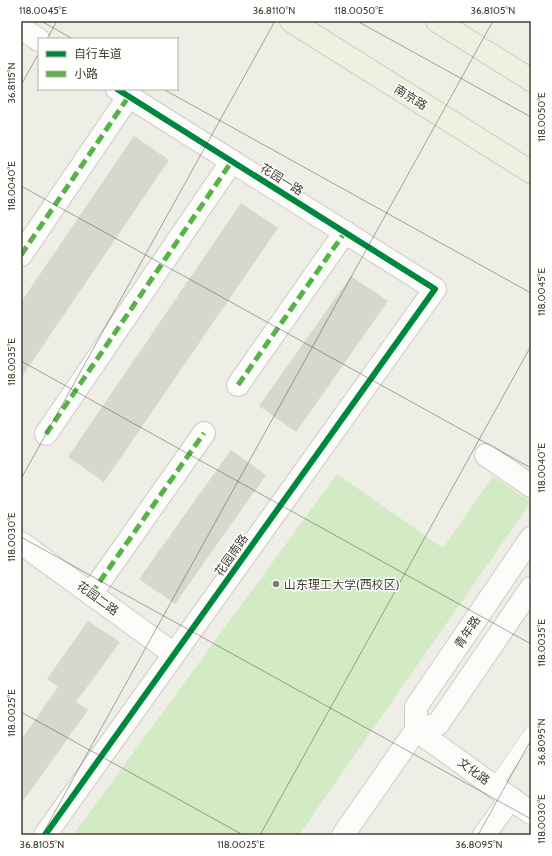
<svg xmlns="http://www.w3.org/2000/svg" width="552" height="856" viewBox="0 0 552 856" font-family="Cabin,'Noto Sans SC',sans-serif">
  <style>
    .green { fill: #d2ebc5 }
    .building { fill: #d8d7cf }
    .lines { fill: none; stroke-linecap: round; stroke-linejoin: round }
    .service-casing { stroke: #ccccc4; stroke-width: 14 }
    .minor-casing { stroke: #ccccc4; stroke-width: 24 }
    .primary-casing { stroke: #d1d0b3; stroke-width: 24 }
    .service { stroke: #fcfcfb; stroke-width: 13 }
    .minor { stroke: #fcfcfb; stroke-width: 22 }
    .primary { stroke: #f0f0e2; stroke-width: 22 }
    .quiet { stroke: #57b346; stroke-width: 5; stroke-dasharray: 10 5; stroke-linecap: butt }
    .cycleway-casing { stroke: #fff; stroke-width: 8 }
    .cycleway { stroke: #00873e; stroke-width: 6 }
    .ticks { fill: none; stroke: #444233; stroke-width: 1; stroke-opacity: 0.45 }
    .poi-dot { fill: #807e72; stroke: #fff; stroke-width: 1.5 }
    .labels { text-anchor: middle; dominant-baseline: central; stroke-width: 3; stroke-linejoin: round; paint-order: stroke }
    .street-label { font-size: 12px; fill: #444233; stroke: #fff }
    .poi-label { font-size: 12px; fill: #444233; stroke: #fff; text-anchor: start }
    .neatline { fill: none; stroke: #444233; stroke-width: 1.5 }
    .ticks-label { font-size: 10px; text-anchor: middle; fill: #444233 }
  </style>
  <rect width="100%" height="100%" fill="#eeeee6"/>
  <polygon class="green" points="337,474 443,548 493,476 531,502 299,835 73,835"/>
  <g class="building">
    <polygon points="134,136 169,160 21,378 21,302"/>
    <polygon points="241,203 278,228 104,482 68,457"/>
    <polygon points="351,276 388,301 296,432 259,406"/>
    <polygon points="231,450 266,475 175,604 139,579"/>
    <polygon points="88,621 120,642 76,702 88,710 21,804 21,740 58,687 47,679"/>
  </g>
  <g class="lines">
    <g class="service-casing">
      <polyline id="service" points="494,786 531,733"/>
    </g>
    <g class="minor-casing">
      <g id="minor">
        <polyline points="21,28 39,40"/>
        <polyline points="21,255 129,96"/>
        <polyline points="238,385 345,232"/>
        <polyline points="46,434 232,161"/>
        <polyline points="486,455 531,486"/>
        <polyline points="21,543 174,654"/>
        <polyline points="91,594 204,433"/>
        <polyline points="416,730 438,724 531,588"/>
        <polyline points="416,730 531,813"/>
        <polyline points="45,835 435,289 117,89"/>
        <polyline points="343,835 416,730 416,707 531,538"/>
        <polyline points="484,835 511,798"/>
      </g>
    </g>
    <g class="primary-casing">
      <g id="primary">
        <polyline points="291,21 531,172"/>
        <polyline points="437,21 531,80"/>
      </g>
    </g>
    <use href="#service" class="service"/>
    <use href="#minor" class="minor"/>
    <use href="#primary" class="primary"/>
    <g class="quiet">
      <polyline points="21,255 129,96"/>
      <polyline points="238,385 345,232"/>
      <polyline points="46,434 232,161"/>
      <polyline points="91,594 204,433"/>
    </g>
    <g class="cycleway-casing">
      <polyline id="cycleway" points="45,835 435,289 117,89"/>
    </g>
    <use href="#cycleway" class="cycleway"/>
  </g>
  <path class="ticks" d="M 41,21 L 73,39M 357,21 L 531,117M 47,39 L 57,21M 21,85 L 39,53M 163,89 L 531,293M 21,186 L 531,468M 21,361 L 531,644M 21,479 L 275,21M 21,537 L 531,819M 21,712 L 243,835M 42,835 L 493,21M 260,835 L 531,346M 478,835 L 531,740"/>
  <circle class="poi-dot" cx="276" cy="584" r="4"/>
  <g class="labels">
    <g class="street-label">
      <text transform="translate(411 97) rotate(32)">南京路</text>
      <text transform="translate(282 179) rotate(32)">花园一路</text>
      <text transform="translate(231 555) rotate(-55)">花园南路</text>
      <text transform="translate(98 598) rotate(36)">花园二路</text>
      <text transform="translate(467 632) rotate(-56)">青年路</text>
      <text transform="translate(474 771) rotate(36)">文化路</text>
    </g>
    <g class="poi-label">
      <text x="284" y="584">山东理工大学(西校区)</text>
    </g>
  </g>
  <rect width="552" height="856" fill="none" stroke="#ffffff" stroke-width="44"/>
  <rect x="38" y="38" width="140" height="52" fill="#ffffff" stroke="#b4b3ad"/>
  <rect x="46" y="51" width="20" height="6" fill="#00873e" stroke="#b4b3ad"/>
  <text x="74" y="58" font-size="12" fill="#444233">自行车道</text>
  <rect x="46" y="71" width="20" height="6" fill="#57b346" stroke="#b4b3ad"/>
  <text x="74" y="78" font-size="12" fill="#444233">小路</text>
  <rect x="22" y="22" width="508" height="812" class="neatline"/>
  <g class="ticks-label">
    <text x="43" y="14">118.0045°E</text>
    <text x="274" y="14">36.8110°N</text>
    <text x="359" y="14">118.0050°E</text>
    <text x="493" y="14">36.8105°N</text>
    <text transform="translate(11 83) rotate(-90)" y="4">36.8115°N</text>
    <text transform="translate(541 117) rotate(-90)" y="4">118.0050°E</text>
    <text transform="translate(11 186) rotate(-90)" y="4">118.0040°E</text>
    <text transform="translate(541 292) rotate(-90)" y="4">118.0045°E</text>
    <text transform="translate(11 362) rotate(-90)" y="4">118.0035°E</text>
    <text transform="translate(541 468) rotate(-90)" y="4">118.0040°E</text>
    <text transform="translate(11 537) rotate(-90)" y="4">118.0030°E</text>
    <text transform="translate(541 643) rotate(-90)" y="4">118.0035°E</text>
    <text transform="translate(11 713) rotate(-90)" y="4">118.0025°E</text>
    <text transform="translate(541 742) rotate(-90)" y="4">36.8095°N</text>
    <text transform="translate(541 819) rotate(-90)" y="4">118.0030°E</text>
    <text x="42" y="848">36.8105°N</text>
    <text x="241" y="848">118.0025°E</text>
    <text x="479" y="848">36.8095°N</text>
  </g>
</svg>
